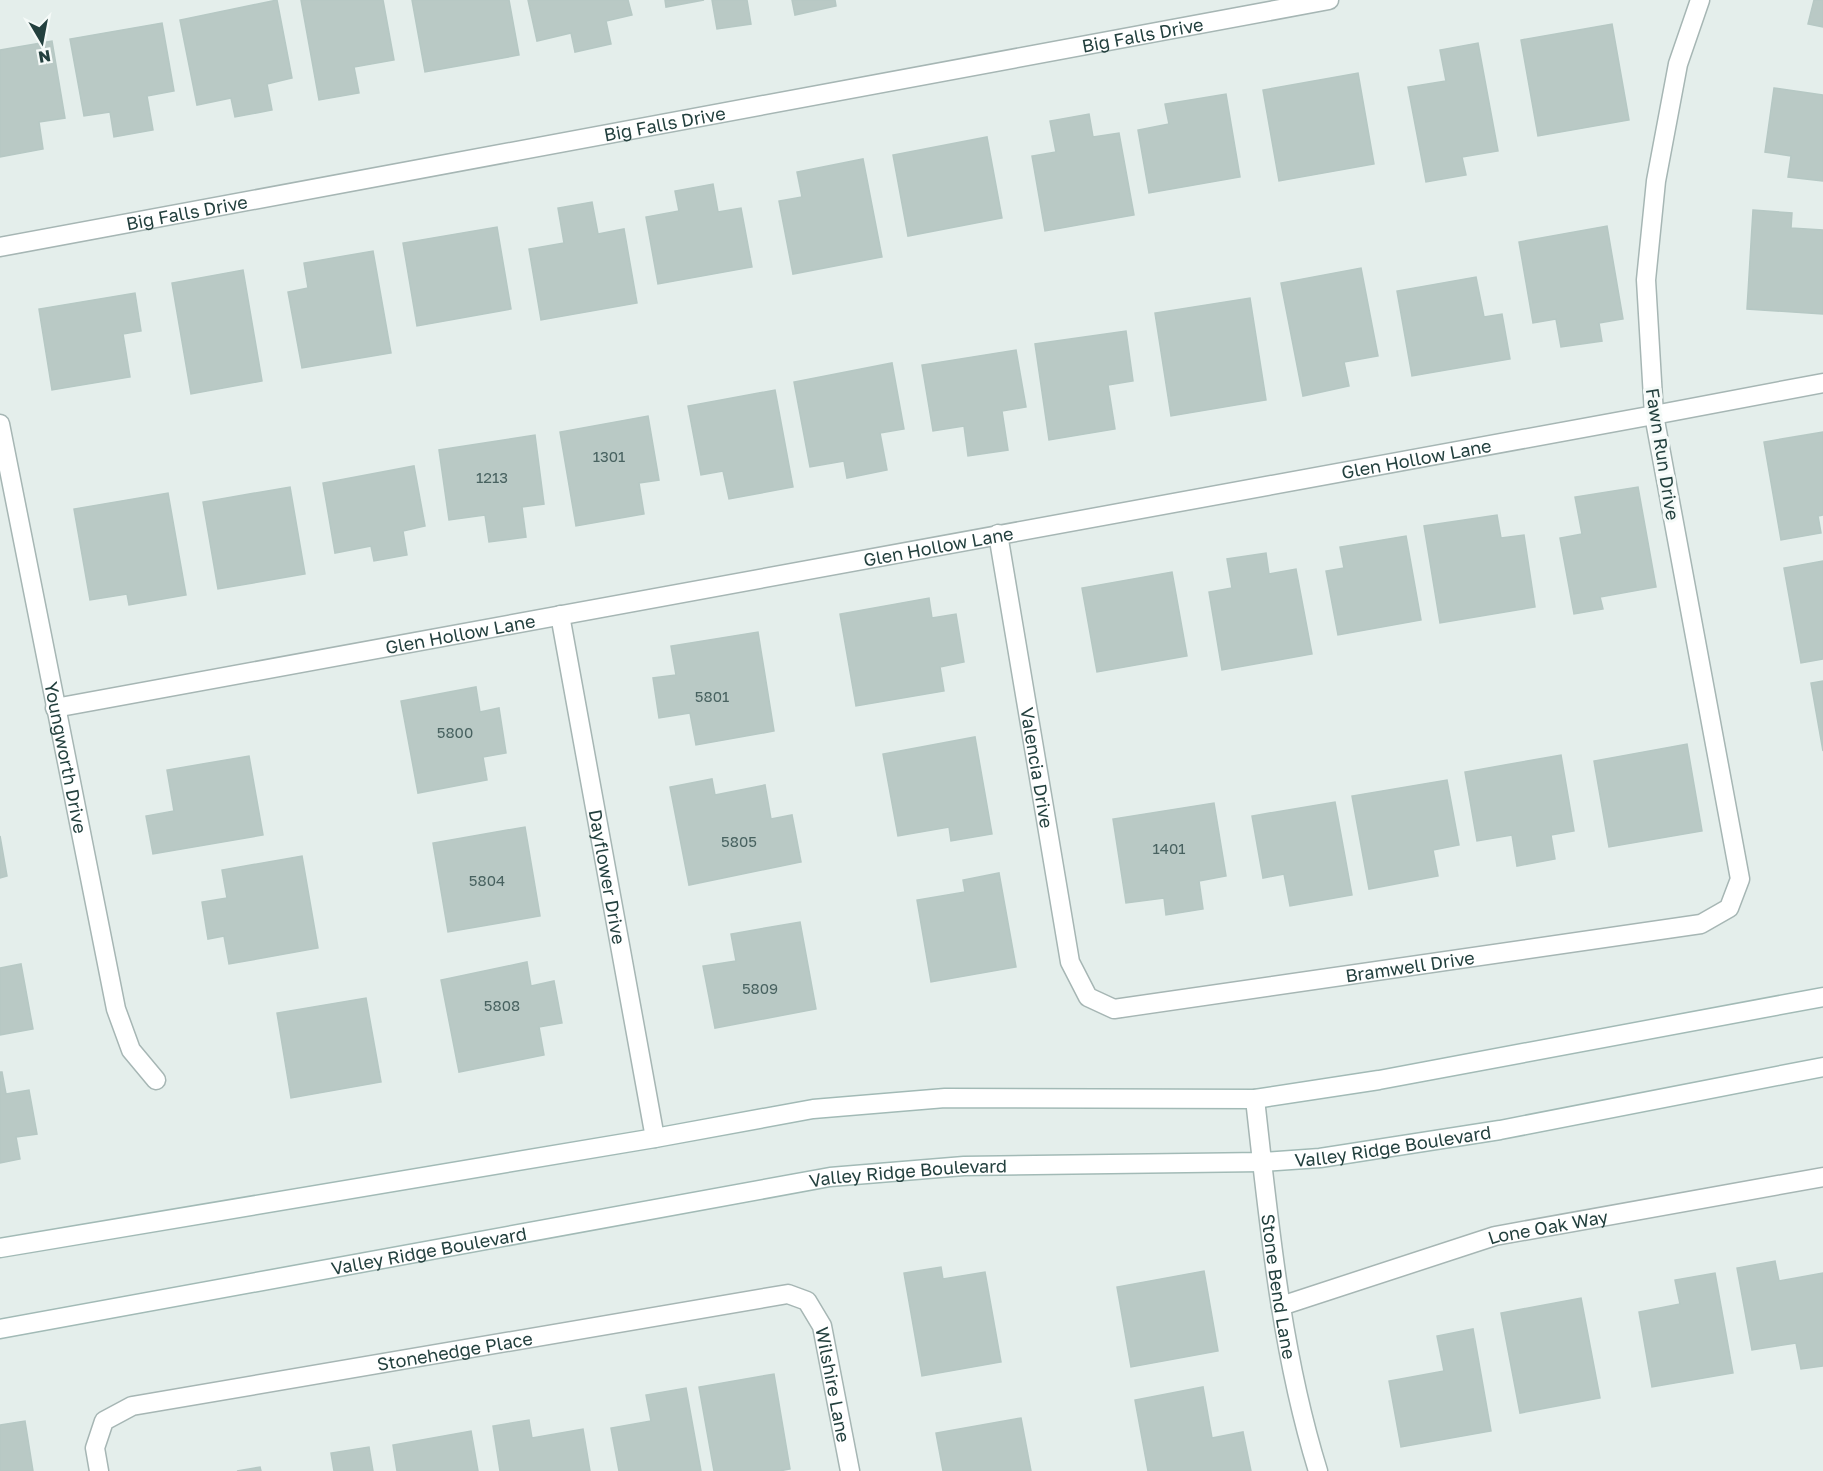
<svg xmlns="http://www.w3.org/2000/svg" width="1823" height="1471" viewBox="0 0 1823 1471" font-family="'Golos Text',sans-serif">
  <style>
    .building { fill: #b9c9c5; stroke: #b6c8c4; stroke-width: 1.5 }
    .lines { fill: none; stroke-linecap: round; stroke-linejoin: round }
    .street-casing { stroke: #a6b6b4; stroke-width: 21 }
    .secondary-casing { stroke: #a2bab6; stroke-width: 21 }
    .street { stroke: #fff; stroke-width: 18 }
    .secondary { stroke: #fff; stroke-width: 18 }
    .labels { text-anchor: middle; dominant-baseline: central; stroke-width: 6; stroke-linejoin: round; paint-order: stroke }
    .number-label { font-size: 15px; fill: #486260 }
    .street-label { font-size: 18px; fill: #23403e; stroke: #f5faf8 }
  </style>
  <rect width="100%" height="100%" fill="#e4eeeb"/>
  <g class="building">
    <polygon points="277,0 292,78 267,84 272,110 235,117 231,98 197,105 180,20"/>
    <polygon points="301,0 383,0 394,60 354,67 359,93 319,100"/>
    <polygon points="412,0 509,0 519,55 425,72"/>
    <polygon points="528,0 628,0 632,15 606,21 611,44 575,52 571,33 537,41"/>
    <polygon points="665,0 704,0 666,7"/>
    <polygon points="712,0 747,0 751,24 717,29"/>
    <polygon points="792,0 835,0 836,6 795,15"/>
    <polygon points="1814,0 1823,0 1823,27 1808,24"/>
    <polygon points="162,23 174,91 147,96 153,130 114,137 110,112 84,116 70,39"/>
    <polygon points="1612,24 1629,120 1538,136 1521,40"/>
    <polygon points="52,41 65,118 39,122 43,149 0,157 0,50"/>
    <polygon points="1478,43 1498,151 1462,157 1466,175 1426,182 1408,87 1446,81 1440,50"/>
    <polygon points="1358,73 1374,164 1279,181 1263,90"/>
    <polygon points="1774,88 1823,95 1823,181 1788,177 1791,156 1765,152"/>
    <polygon points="1226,94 1240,177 1149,193 1138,130 1169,124 1165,104"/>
    <polygon points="1089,114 1093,137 1119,133 1134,215 1045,231 1032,156 1056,152 1050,121"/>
    <polygon points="987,137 1002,218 908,236 893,155"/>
    <polygon points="863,159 882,257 793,274 779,201 802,197 797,172"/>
    <polygon points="713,184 718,212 741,208 752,267 658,284 646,217 679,211 675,191"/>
    <polygon points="592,202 598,234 624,229 637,303 541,320 529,249 564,243 558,208"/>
    <polygon points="1753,210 1792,213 1791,228 1823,230 1823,314 1747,309"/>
    <polygon points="1607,226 1623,319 1599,323 1602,341 1561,347 1556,319 1533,323 1519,242"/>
    <polygon points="497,227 511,309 417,326 403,243"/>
    <polygon points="373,251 391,353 302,368 288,292 308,288 304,263"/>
    <polygon points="1361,268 1378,356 1344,362 1349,386 1303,396 1281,283"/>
    <polygon points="243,270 262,381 191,394 172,283"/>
    <polygon points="1476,277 1484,317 1502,314 1510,359 1412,376 1397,291"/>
    <polygon points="135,293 141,331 123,334 130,377 52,390 39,309"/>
    <polygon points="1250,298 1266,400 1171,416 1155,313"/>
    <polygon points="1126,331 1133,381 1108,385 1115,429 1049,440 1035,344"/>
    <polygon points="1016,350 1026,407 1002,411 1008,450 968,456 964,426 933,431 922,365"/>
    <polygon points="892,363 904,429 880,433 887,470 847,478 844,461 810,467 794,382"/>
    <polygon points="775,390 793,487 729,499 723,471 701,475 688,406"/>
    <polygon points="648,416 659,480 639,483 644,514 576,526 560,432"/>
    <polygon points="1823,432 1823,515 1818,516 1821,533 1781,540 1764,442"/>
    <polygon points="535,435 544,504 522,507 526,537 489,542 485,515 449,520 439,450"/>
    <polygon points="414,466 425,526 403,531 407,555 374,561 371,546 335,553 323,483"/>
    <polygon points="290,487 305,574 218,589 203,502"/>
    <polygon points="1638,487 1656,587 1600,597 1603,609 1574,614 1560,538 1582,534 1575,497"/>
    <polygon points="168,493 186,595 129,605 127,594 90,600 74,509"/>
    <polygon points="1497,515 1501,538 1524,535 1535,607 1440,623 1424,526"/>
    <polygon points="1406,536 1421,620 1338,635 1326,571 1344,568 1340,547"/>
    <polygon points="1266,553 1269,574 1296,569 1312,654 1222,670 1209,592 1232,588 1227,559"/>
    <polygon points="1823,561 1823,659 1801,663 1784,568"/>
    <polygon points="1172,572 1187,656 1097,672 1082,588"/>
    <polygon points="929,598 932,618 956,614 964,662 940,667 944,691 856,706 840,614"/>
    <polygon points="758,632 774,731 696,745 690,713 659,718 653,678 676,675 671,646"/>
    <polygon points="1823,681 1823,751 1811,683"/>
    <polygon points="476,687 480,712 499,708 506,753 483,757 487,780 418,793 401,701"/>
    <polygon points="975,737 992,834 951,841 949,827 898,836 883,754"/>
    <polygon points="1687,744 1702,831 1609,847 1594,761"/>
    <polygon points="1561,755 1574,831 1551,835 1555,859 1517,866 1512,835 1477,841 1465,772"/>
    <polygon points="249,756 263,835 153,854 146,816 174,811 167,770"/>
    <polygon points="712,779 715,795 765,785 771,819 792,815 801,862 689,885 670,787"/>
    <polygon points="1447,780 1459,845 1433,850 1438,876 1369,889 1352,796"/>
    <polygon points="1335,802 1352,895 1290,906 1284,874 1263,878 1252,816"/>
    <polygon points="1214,803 1226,876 1199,881 1203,909 1166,915 1164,898 1126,903 1113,819"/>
    <polygon points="525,827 540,916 448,932 433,843"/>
    <polygon points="0,836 7,876 0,878"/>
    <polygon points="302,856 318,948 229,964 224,936 208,939 202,902 227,898 222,870"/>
    <polygon points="999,873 1016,967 931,982 917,900 965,892 963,880"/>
    <polygon points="800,922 816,1009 715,1028 703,966 736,961 731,934"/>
    <polygon points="527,962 531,986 554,981 562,1023 539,1027 544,1055 459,1072 441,980"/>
    <polygon points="21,964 33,1029 0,1035 0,968"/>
    <polygon points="366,998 381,1082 291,1098 277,1013"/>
    <polygon points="0,1072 2,1072 6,1094 29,1090 37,1134 16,1137 20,1159 0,1163"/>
    <polygon points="1775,1261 1779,1281 1823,1273 1823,1366 1801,1369 1796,1343 1752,1350 1737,1268"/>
    <polygon points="941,1267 943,1279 985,1272 1001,1362 922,1376 904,1273"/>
    <polygon points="1204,1271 1218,1351 1131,1367 1117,1287"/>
    <polygon points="1715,1273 1733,1373 1652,1387 1639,1312 1680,1304 1675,1280"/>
    <polygon points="1581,1298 1600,1398 1520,1413 1501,1313"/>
    <polygon points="1473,1329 1491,1431 1401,1447 1389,1381 1444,1371 1437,1336"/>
    <polygon points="774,1374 790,1469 779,1471 714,1471 699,1387"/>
    <polygon points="1203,1387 1212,1438 1243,1432 1251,1471 1148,1471 1135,1400"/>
    <polygon points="686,1388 701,1471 619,1471 611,1428 651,1421 646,1395"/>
    <polygon points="1021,1418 1031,1471 943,1471 936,1433"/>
    <polygon points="529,1420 532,1438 583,1429 590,1471 500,1471 493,1426"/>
    <polygon points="25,1421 33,1471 0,1471 0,1425"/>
    <polygon points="471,1431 478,1471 397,1471 393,1445"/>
    <polygon points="369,1447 373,1471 334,1471 331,1453"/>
    <polygon points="260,1467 261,1471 237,1471"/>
  </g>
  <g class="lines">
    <g class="street-casing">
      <g id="street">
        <path id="s1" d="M 0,247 L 1329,0"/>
        <path id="s2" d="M 0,424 L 116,1009 L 131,1050 L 156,1080"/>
        <path id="s3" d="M 998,534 L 1070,962 L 1088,997 L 1114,1009 L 1701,924 L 1729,908 L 1740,879 L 1654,415 L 1646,280 L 1656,181 L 1678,64 L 1700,0"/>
        <path id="s4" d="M 560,615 L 655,1138"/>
        <path id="s5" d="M 55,708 L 1654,415 L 1823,383"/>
        <path id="s6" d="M 1255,1099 C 1269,1223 1281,1352 1318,1471"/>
        <path id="s7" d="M 1281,1306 L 1495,1236 L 1823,1177"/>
        <path id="s8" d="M 99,1471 L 95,1448 L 104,1421 L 132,1406 L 788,1294 L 807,1301 L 822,1326 L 850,1471"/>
      </g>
    </g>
    <g class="secondary-casing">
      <g id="secondary">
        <polyline points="0,1248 655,1138 813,1109 945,1098 1255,1099 1379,1080 1823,997"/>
        <path id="s9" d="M 0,1329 L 830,1177 L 964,1166 L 1262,1162 L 1320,1158 L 1500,1130 L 1823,1067"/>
      </g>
    </g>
    <use href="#street" class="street"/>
    <use href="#secondary" class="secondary"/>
  </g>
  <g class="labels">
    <g class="number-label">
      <text x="609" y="456">1301</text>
      <text x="492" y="477">1213</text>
      <text x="712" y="696">5801</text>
      <text x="455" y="732">5800</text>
      <text x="739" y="841">5805</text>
      <text x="1169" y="848">1401</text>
      <text x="487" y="880">5804</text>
      <text x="760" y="988">5809</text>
      <text x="502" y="1005">5808</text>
    </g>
    <g class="street-label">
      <text stroke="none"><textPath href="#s1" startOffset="1162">Big Falls Drive</textPath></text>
      <text stroke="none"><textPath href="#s1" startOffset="676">Big Falls Drive</textPath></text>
      <text stroke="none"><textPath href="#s1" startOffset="190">Big Falls Drive</textPath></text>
      <text transform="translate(1663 454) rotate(81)">Fawn Run Drive</text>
      <text stroke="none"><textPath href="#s5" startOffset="1384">Glen Hollow Lane</textPath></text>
      <text stroke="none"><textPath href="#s5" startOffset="898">Glen Hollow Lane</textPath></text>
      <text stroke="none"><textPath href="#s5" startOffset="412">Glen Hollow Lane</textPath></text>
      <text stroke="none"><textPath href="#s2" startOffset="340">Youngworth Drive</textPath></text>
      <text stroke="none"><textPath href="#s3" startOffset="237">Valencia Drive</textPath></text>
      <text stroke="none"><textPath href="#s4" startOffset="266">Dayflower Drive</textPath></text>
      <text stroke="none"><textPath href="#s3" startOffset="801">Bramwell Drive</textPath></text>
      <text stroke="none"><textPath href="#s9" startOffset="1408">Valley Ridge Boulevard</textPath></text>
      <text stroke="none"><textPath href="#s9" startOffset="922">Valley Ridge Boulevard</textPath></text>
      <text stroke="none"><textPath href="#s7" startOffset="279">Lone Oak Way</textPath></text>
      <text stroke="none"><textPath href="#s9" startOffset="436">Valley Ridge Boulevard</textPath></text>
      <text stroke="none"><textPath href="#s6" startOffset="189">Stone Bend Lane</textPath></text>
      <text stroke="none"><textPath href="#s8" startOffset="411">Stonehedge Place</textPath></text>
      <text stroke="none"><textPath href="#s8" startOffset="858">Wilshire Lane</textPath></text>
    </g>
  </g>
  <g transform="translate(42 42) rotate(170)" stroke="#f5faf8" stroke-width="4.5" paint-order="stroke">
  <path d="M0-4.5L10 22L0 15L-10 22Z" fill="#23403e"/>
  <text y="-9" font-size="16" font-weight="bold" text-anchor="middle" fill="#23403e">N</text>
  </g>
</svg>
